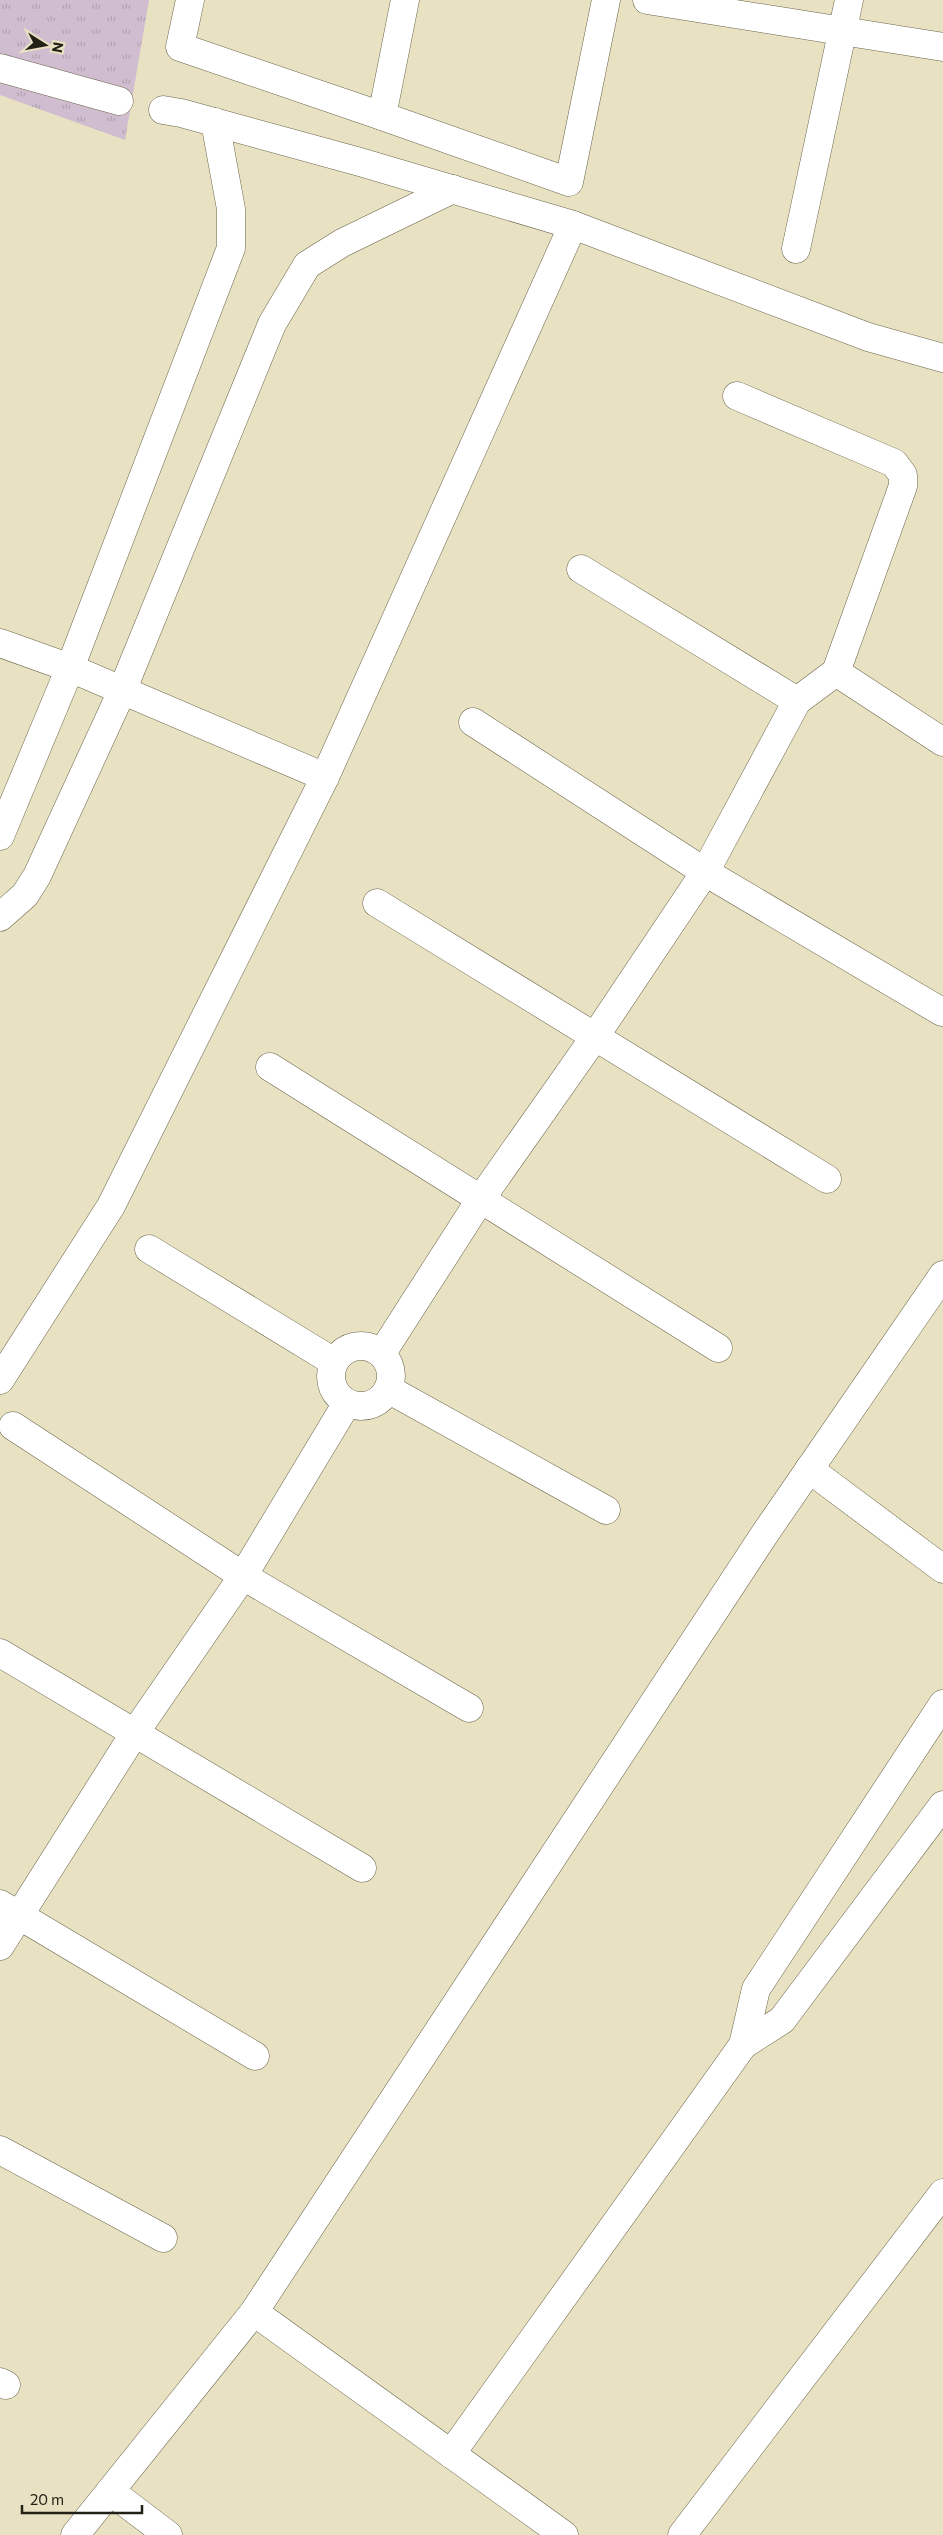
<svg xmlns="http://www.w3.org/2000/svg" width="943" height="2535" viewBox="0 0 943 2535" font-family="Commissioner,sans-serif">
  <style>
    .grass { fill: url(#grass-tufts) }
    .lines { fill: none; stroke-linecap: round; stroke-linejoin: round }
    .street-casing { stroke: #6a6449; stroke-width: 29 }
    .street { stroke: #fff; stroke-width: 28 }
  </style>
  <defs>
    <pattern id="grass-tufts" width="24" height="20" patternUnits="userSpaceOnUse" patternTransform="scale(1.25)"><rect width="24" height="20" fill="#d0bdd0"/><path d="M3 7l-1-3M5 7V3M7 7l1-3M15 17l-1-3M17 17v-4M19 17l1-3" fill="none" stroke="#b2a2b2"/></pattern>
  </defs>
  <rect width="100%" height="100%" fill="#e8e2c3"/>
  <polygon class="grass" points="0,0 149,0 125,140 0,95"/>
  <g class="lines">
    <g class="street-casing">
      <g id="street">
        <polyline points="190,0 180,47 382,116"/>
        <polyline points="405,0 382,116 569,182 606,0"/>
        <polyline points="647,0 943,47"/>
        <polyline points="0,68 119,101"/>
        <polyline points="163,110 181,113 360,162 573,225 868,337 943,358"/>
        <polyline points="796,249 849,0"/>
        <polyline points="737,396 894,463 903,475 903,486 836,672 943,742"/>
        <polyline points="581,569 797,701"/>
        <polyline points="0,643 70,668 325,777"/>
        <polyline points="473,722 705,872 942,1012"/>
        <polyline points="0,836 70,668 231,248 231,209 215,122"/>
        <polyline points="377,903 827,1179"/>
        <polyline points="0,917 25,895 37,876 122,691 272,324 307,265 342,243 453,189"/>
        <polyline points="270,1067 718,1348"/>
        <polyline points="149,1249 334,1362"/>
        <circle cx="361" cy="1376" r="30"/>
        <polyline points="382,1353 480,1200 594,1038 705,872 797,701 836,672"/>
        <polyline points="0,1380 111,1206 325,777 573,225"/>
        <polyline points="388,1389 606,1510"/>
        <polyline points="13,1426 243,1576 469,1708"/>
        <polyline points="809,1469 943,1569"/>
        <polyline points="0,1653 362,1868"/>
        <polyline points="943,1704 756,1989 743,2045 782,2020 943,1805"/>
        <polyline points="0,1904 255,2056"/>
        <polyline points="0,1946 134,1734 243,1576 347,1403"/>
        <polyline points="0,2150 163,2238"/>
        <polyline points="254,2312 564,2535"/>
        <polyline points="0,2382 6,2385"/>
        <polyline points="451,2454 743,2045"/>
        <polyline points="110,2491 168,2535"/>
        <polyline points="75,2535 254,2312 766,1532 943,1275"/>
        <polyline points="682,2535 943,2193"/>
      </g>
    </g>
    <use href="#street" class="street"/>
  </g>
  <g transform="translate(45 45) rotate(101)" stroke="#e8e2c3" stroke-width="4" paint-order="stroke">
  <path d="M0-4L9 19L0 12L-9 19Z" fill="#232115"/>
  <text y="-8" font-size="14" font-weight="bold" text-anchor="middle" fill="#232115">N</text>
  </g>
  <path d="M22 2505v8h120v-8" fill="none" stroke="#232115" stroke-width="2.5"/>
  <text x="30" y="2505" font-size="15" fill="#232115" stroke="#e8e2c3" stroke-width="4" paint-order="stroke">20 m</text>
</svg>
